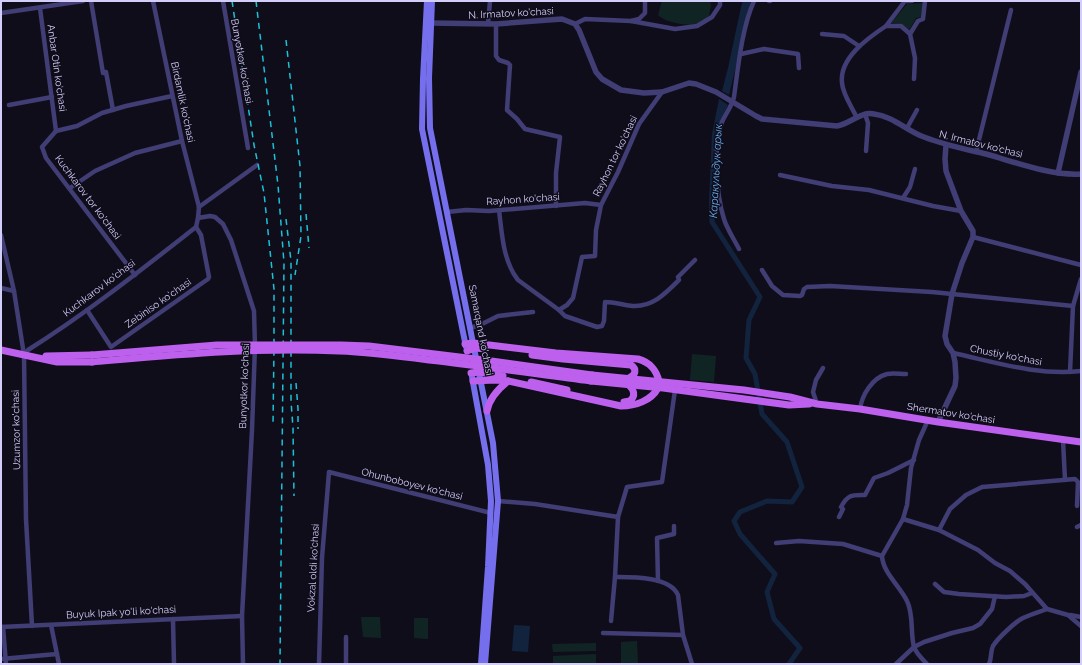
<svg xmlns="http://www.w3.org/2000/svg" width="1082" height="665" viewBox="0 0 1082 665" font-family="Raleway,sans-serif">
  <style>
    .green { fill: #112424 }
    .water { fill: #12233e }
    .lines { fill: none; stroke-linecap: round; stroke-linejoin: round }
    .canal { stroke: #12233e; stroke-width: 5 }
    .minor { stroke: #413d75; stroke-width: 4.5 }
    .tertiary { stroke: #413d75; stroke-width: 5.5 }
    .secondary { stroke: #756fee; stroke-width: 6 }
    .primary { stroke: #bc60ed; stroke-width: 7 }
    .rail { stroke: #19c1d9; stroke-width: 1.5; stroke-dasharray: 6 5; stroke-linecap: butt }
    .primary-bridge { stroke: #bc60ed; stroke-width: 7 }
    .labels { text-anchor: middle; dominant-baseline: central; stroke-width: 3; stroke-linejoin: round; paint-order: stroke }
    .street-label { font-size: 10px; fill: #d3cdf9; stroke: #100d1b }
    .water-label { font-size: 11px; font-style: italic; fill: #67aced; stroke: #100d1b }
  </style>
  <rect width="100%" height="100%" fill="#100d1b"/>
  <g class="green">
    <path d="M 662,1 L 710,1 L 711,5 L 709,16 C 696,26 691,26 676,23 C 668,21 664,20 658,15 Z"/>
    <polygon points="923,3 921,17 916,18 909,30 902,24 891,23 907,4"/>
    <polygon points="692,354 716,356 714,382 690,380"/>
    <polygon points="361,617 380,617 381,638 363,637"/>
    <polygon points="414,618 428,618 428,639 414,638"/>
    <polygon points="637,641 638,664 621,664 621,642"/>
    <polygon points="596,643 596,651 553,652 552,644"/>
    <polygon points="596,654 596,663 553,664 553,656"/>
  </g>
  <g class="water">
    <polygon points="743,1 751,1 745,22 743,37 729,95 722,91 728,68 741,7"/>
    <path d="M 719,99 L 728,105 C 723,115 718,126 716,137 C 713,163 716,188 715,213 L 710,215 L 709,203 L 712,134 Z"/>
    <polygon points="514,625 530,626 528,652 512,651"/>
  </g>
  <g class="lines">
    <polyline class="canal" points="712,208 712,222 760,297 749,320 746,358 755,374 762,414 787,442 802,487 792,502 767,501 740,512 734,521 740,534 775,574 767,592 774,619 800,648 789,664"/>
    <g class="minor">
      <polyline points="91,1 103,73 106,72 113,110"/>
      <polyline points="153,1 182,141 199,207 198,218 210,216 215,217 223,224 231,240 254,311 255,346 252,430 242,616 243,664"/>
      <polyline points="223,1 248,148"/>
      <polyline points="769,1 770,1"/>
      <polyline points="912,1 905,1 886,26 901,26 910,34 918,21 923,19 925,1"/>
      <polyline points="40,8 56,131"/>
      <polyline points="1,13 83,1"/>
      <polyline points="631,21 675,29 697,26 712,17 720,5 720,1"/>
      <polyline points="488,24 490,1"/>
      <polyline points="496,24 496,56 499,60 508,63 510,65 507,110 517,119 525,129 560,137 556,173 556,206"/>
      <polyline points="575,24 585,19 631,21 639,19 645,13 645,1"/>
      <polyline points="822,34 844,36 859,46"/>
      <polyline points="910,34 915,58 914,79"/>
      <polyline points="741,54 764,49 798,54 799,68"/>
      <polyline points="9,105 52,97"/>
      <polyline points="865,114 868,123 866,151"/>
      <path d="M 857,118 C 852,107 843,95 842,83 C 839,58 868,38 886,26"/>
      <polyline points="907,128 917,110"/>
      <polyline points="56,131 42,147 46,158 135,275"/>
      <polyline points="56,131 77,126 102,113 126,106 172,96"/>
      <polyline points="976,152 1011,10"/>
      <polyline points="780,175 832,186 869,190 933,206 961,211"/>
      <polyline points="70,188 95,171 135,153 182,141"/>
      <polyline points="903,198 910,187 915,169"/>
      <polyline points="199,207 257,165"/>
      <path d="M 499,210 C 502,234 503,261 518,280 L 559,310 L 565,316 L 597,327 L 602,326 L 604,321 L 605,302 C 614,302 624,305 633,306 C 653,307 666,293 679,280 L 678,277 L 695,260"/>
      <polyline points="447,212 466,210 489,211 585,203 601,205"/>
      <polyline points="1,235 14,291 24,355 26,519 32,626"/>
      <polyline points="973,237 1081,265"/>
      <path d="M 739,249 C 734,239 727,229 724,219 C 716,194 713,146 722,122 C 726,113 732,106 734,97 C 738,68 742,27 754,1"/>
      <polyline points="762,270 772,286 783,295 800,296 802,295 804,289 807,287 830,286 932,292 1073,306"/>
      <polyline points="1,288 14,291"/>
      <polyline points="87,310 111,347 208,279 209,277 201,235 196,227"/>
      <polyline points="559,310 567,305 573,298 582,257 595,256 596,230 601,205 618,172 639,124 662,92"/>
      <polyline points="470,328 480,325 498,316 533,312"/>
      <path d="M 953,353 C 995,362 1038,376 1081,371"/>
      <path d="M 24,355 L 28,350 C 87,313 141,270 196,227 L 198,218"/>
      <polyline points="1070,372 1073,306 1081,279"/>
      <polyline points="817,404 813,392 816,380 823,368"/>
      <path d="M 860,409 C 862,395 872,378 887,374 C 893,373 900,374 906,374"/>
      <polyline points="1063,440 1065,480"/>
      <polyline points="498,501 535,504 618,517 627,487 662,482 675,390"/>
      <path d="M 618,517 L 615,577 C 631,577 670,576 678,595 L 683,635 L 692,664"/>
      <path d="M 839,517 L 843,509 L 841,507 C 848,494 852,495 865,495 L 874,478 L 888,473 L 914,460"/>
      <polyline points="903,519 939,530 978,550 995,563 1010,571 1025,584 1047,609 1068,615 1081,626"/>
      <polyline points="1077,527 1081,525"/>
      <polyline points="939,530 950,509 966,495 982,487 1075,479 1078,482 1077,506"/>
      <polyline points="776,543 799,541 843,544 882,556"/>
      <polyline points="658,581 657,538 674,534 674,526"/>
      <polyline points="935,584 944,592 959,594 1006,597 1024,596 1032,593"/>
      <polyline points="1070,615 1081,617"/>
      <polyline points="173,619 174,664"/>
      <polyline points="611,621 615,577"/>
      <polyline points="51,625 59,664"/>
      <polyline points="1,627 242,616"/>
      <polyline points="3,627 6,664"/>
      <polyline points="603,633 683,635"/>
      <polyline points="1,659 57,654"/>
      <polyline points="319,664 322,558 329,472 491,513"/>
      <polyline points="346,664 346,637"/>
      <polyline points="896,664 914,647 924,642 952,633 973,628 980,624 992,609 995,596"/>
      <path d="M 927,664 C 922,659 916,653 914,647 C 910,632 914,615 907,601 C 900,586 883,573 882,556 L 903,519 L 907,505 L 911,468 L 919,440 L 928,420"/>
      <path d="M 989,664 C 992,658 990,652 993,646 C 998,638 1015,622 1023,618 C 1031,614 1039,612 1047,609"/>
    </g>
    <g class="tertiary">
      <path d="M 430,23 L 496,24 L 562,19 L 575,24 L 579,30 L 596,72 L 602,79 L 621,90 L 644,93 L 662,92 L 689,83 L 696,84 L 716,92 L 756,116 L 762,119 L 837,126 C 850,124 861,111 874,114 C 893,116 907,131 924,137 C 944,145 965,149 986,154 C 1015,162 1051,176 1081,174"/>
      <polyline points="1058,173 1081,72"/>
      <polyline points="938,422 955,386 956,378 955,362 953,353 947,344 945,336 952,294 962,263 973,237 973,231 961,211 946,171 945,159 946,145"/>
    </g>
    <g class="secondary">
      <polyline points="427,1 423,79 422,129 466,347"/>
      <polyline points="432,1 429,78 430,128 493,443 498,501 485,664"/>
      <polyline points="472,377 488,465 491,501 488,567 481,664"/>
    </g>
    <g class="primary">
      <path d="M 465,344 L 473,343 L 556,353 L 638,359 C 649,362 657,370 659,382"/>
      <polyline points="1,350 57,362 92,362"/>
      <polyline points="467,351 475,348 486,349"/>
      <path d="M 532,355 L 563,359 L 631,365 C 637,369 636,375 629,378"/>
      <polyline points="46,356 92,355"/>
      <polyline points="471,373 479,372 503,376"/>
      <polyline points="592,375 744,390 790,397 817,404 860,409 938,422 1081,442"/>
      <path d="M 473,381 L 495,380 L 508,381 L 621,406 C 635,406 651,401 658,388"/>
      <polyline points="591,381 663,388 789,405 809,404"/>
      <polyline points="531,382 567,390"/>
      <path d="M 624,402 L 630,401 C 636,396 634,390 629,385"/>
      <path d="M 487,411 C 489,399 498,389 508,381"/>
    </g>
    <g class="rail">
      <polyline points="232,1 254,145 264,193 274,289 274,348 273,425"/>
      <polyline points="256,1 278,185 284,263 280,664"/>
      <polyline points="286,40 300,166 301,236 295,275"/>
      <polyline points="306,214 309,248"/>
      <polyline points="286,219 291,261 291,401 293,428 294,496"/>
      <polyline points="296,383 298,409 298,429"/>
    </g>
    <g class="primary-bridge">
      <polyline points="92,355 217,345 341,345 369,346 484,360 592,375"/>
      <path d="M 92,362 C 174,355 256,347 339,351 C 369,352 399,356 429,360 C 483,366 537,374 591,381"/>
    </g>
  </g>
  <g class="labels">
    <g class="street-label">
      <text transform="translate(511 13) rotate(-3)">N. Irmatov ko'chasi</text>
      <text transform="translate(242 61) rotate(80)">Bunyotkor ko'chasi</text>
      <text transform="translate(57 68) rotate(82)">Anbar Otin ko'chasi</text>
      <text transform="translate(183 102) rotate(78)">Birdamlik ko'chasi</text>
      <text transform="translate(981 144) rotate(14)">N. Irmatov ko'chasi</text>
      <text transform="translate(615 156) rotate(-64)">Rayhon tor ko'chasi</text>
      <text transform="translate(88 197) rotate(53)">Kuchkarov tor ko'chasi</text>
      <text transform="translate(523 199) rotate(-4)">Rayhon ko'chasi</text>
      <text transform="translate(99 288) rotate(-37)">Kuchkarov ko'chasi</text>
      <text transform="translate(158 303) rotate(-35)">Zebiniso ko'chasi</text>
      <text transform="translate(481 330) rotate(79)">Samarqand ko'chasi</text>
      <text transform="translate(1006 355) rotate(11)">Chustiy ko'chasi</text>
      <text transform="translate(244 386) rotate(-88)">Bunyotkor ko'chasi</text>
      <text transform="translate(951 413) rotate(9)">Shermatov ko'chasi</text>
      <text transform="translate(16 430) rotate(-91)">Uzumzor ko'chasi</text>
      <text transform="translate(412 484) rotate(14)">Ohunboboyev ko'chasi</text>
      <text transform="translate(313 568) rotate(-87)">Vokzal oldi ko'chasi</text>
      <text transform="translate(121 612) rotate(-3)">Buyuk Ipak yo'li ko'chasi</text>
    </g>
    <g class="water-label">
      <text transform="translate(716 171) rotate(-87)">Каракульдук арык</text>
    </g>
  </g>
  <rect width="1082" height="665" fill="none" stroke="#d3cdf9" stroke-width="4"/>
</svg>
